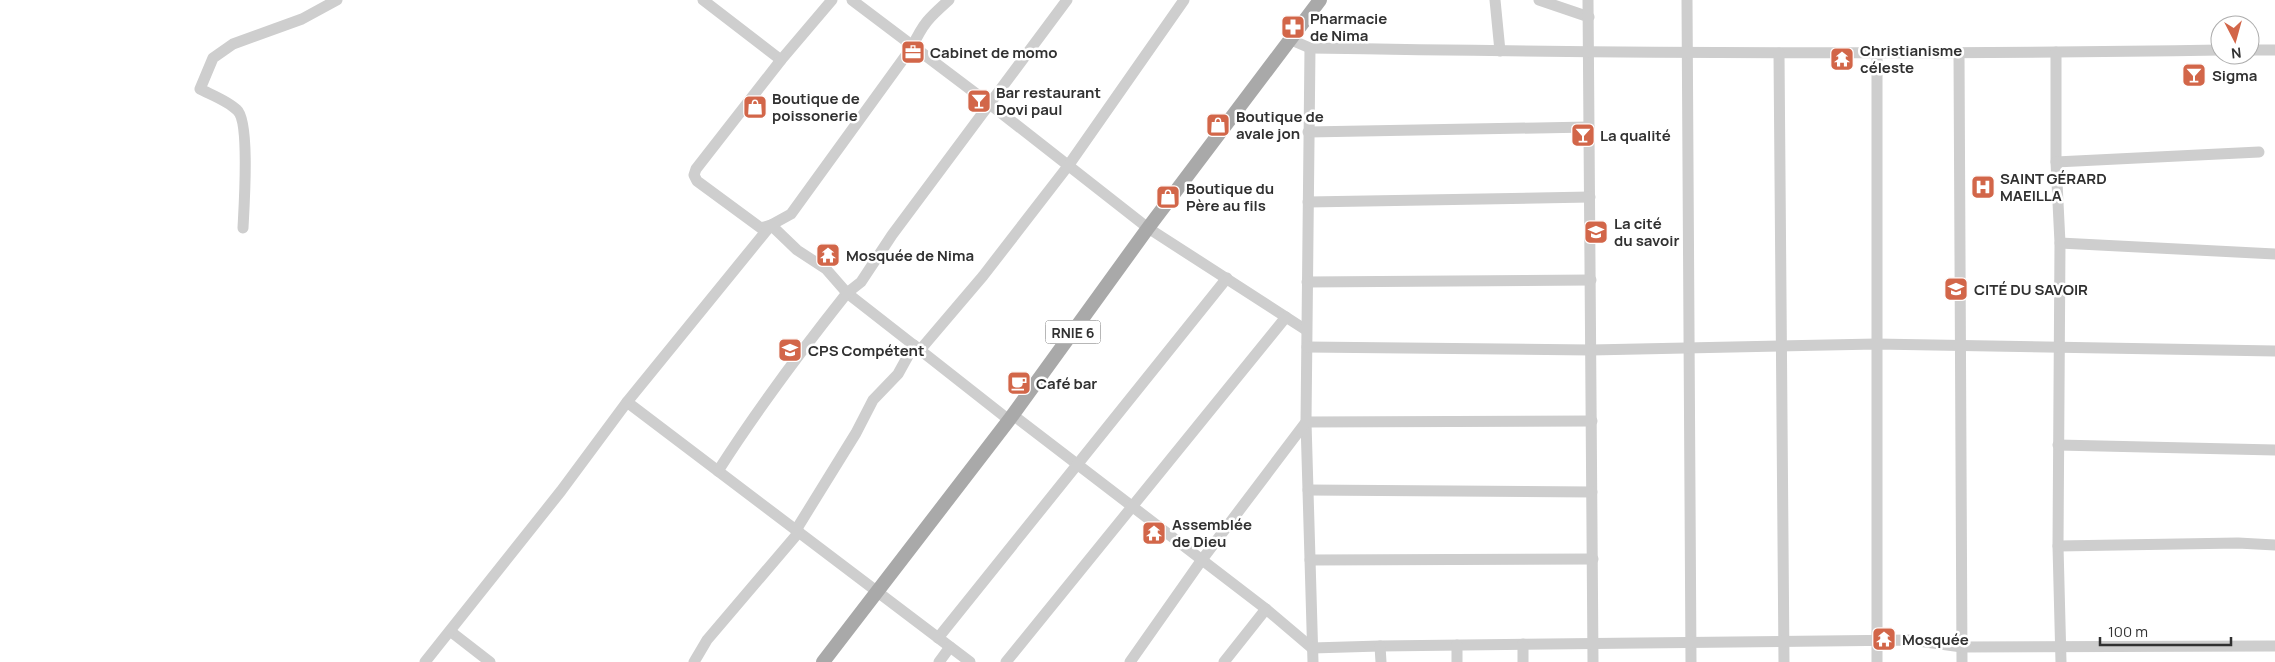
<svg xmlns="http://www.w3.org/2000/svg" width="2275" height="662" viewBox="0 0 2275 662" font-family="Manrope,sans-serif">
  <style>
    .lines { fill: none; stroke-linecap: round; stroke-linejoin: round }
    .minor { stroke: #cecece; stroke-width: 11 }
    .major { stroke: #a9a9a9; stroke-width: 14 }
    .labels { text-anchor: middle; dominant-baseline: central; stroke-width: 5; stroke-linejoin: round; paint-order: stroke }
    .shield { fill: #fff; stroke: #6f6f6f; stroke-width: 1 }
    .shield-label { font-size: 14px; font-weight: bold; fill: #313131 }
    .poi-label { font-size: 15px; font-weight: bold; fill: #313131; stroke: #fff; text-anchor: start }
  </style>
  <rect width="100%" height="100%" fill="#fff"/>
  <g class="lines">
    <g class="minor">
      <polyline points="703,0 781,60"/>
      <path d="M 832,0 L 781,60 L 696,169 L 694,175 L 697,181 L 761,228 L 771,225 L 791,214 L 912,47 C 924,22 929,18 949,0"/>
      <polyline points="852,0 991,105 1148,228 1306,330"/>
      <polyline points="1495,0 1500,51"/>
      <polyline points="1539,0 1589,17"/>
      <polyline points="1588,0 1593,662"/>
      <polyline points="1687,0 1691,662"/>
      <path d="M 1289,39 L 1310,48 C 1613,53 1917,55 2220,50"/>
      <polyline points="1310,48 1306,422 1313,662"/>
      <polyline points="2250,50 2275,50"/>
      <polyline points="1877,52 1877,662"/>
      <polyline points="2056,52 2056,162 2060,243 2058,546 2061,662"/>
      <polyline points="1779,53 1784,662"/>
      <polyline points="1959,53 1962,662"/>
      <polyline points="1308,132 1589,127"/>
      <polyline points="2056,162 2259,152"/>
      <polyline points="1308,202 1590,197"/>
      <path d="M 243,228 C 244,207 250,121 237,110 C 228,101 212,95 200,89 L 213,58 L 233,44 L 302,19 L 337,0"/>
      <polyline points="2060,243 2275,254"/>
      <polyline points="1307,282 1591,280"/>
      <polyline points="1307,347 1591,350 1876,344 2275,351"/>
      <polyline points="627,402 970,662"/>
      <polyline points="1013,415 1266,609 1312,648 1380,646 1911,640 1962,647 2275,646"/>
      <polyline points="1009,420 920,350 983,276 1068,166 1184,0"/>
      <polyline points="2058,445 2275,450"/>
      <path d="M 718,471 C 758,408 801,351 847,293 L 920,350"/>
      <polyline points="1308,490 1592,492"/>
      <polyline points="796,530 856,433 873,400 898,374 914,345"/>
      <polyline points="2058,546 2238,543 2275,545"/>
      <polyline points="1310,560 1593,559"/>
      <polyline points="450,631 490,662"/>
      <polyline points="938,638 1227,278"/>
      <polyline points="1523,644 1523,662"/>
      <polyline points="1457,645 1457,662"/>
      <polyline points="1380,646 1381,662"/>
      <polyline points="425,662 561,491 627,402 771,225 797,250 826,269 847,293 861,282 892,235 1067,0"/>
      <polyline points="694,662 707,640 799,532"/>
      <polyline points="939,662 950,647"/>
      <polyline points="1006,662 1286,317"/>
      <polyline points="1130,662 1201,561 1306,422 1592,421"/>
      <polyline points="1224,662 1266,609"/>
    </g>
    <polyline class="major" points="823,662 1009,420 1148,228 1320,0"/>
  </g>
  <defs>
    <g id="pharmacy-square" transform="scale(1.25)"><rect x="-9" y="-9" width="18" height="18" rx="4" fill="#d26649" stroke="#fff"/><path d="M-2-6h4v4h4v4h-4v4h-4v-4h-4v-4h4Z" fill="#fff"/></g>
    <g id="office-square" transform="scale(1.25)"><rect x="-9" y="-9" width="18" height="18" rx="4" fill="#d26649" stroke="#fff"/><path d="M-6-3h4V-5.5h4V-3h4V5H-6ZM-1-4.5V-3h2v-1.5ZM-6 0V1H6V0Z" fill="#fff"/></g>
    <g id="temple-square" transform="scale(1.25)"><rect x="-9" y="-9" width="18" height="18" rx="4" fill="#d26649" stroke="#fff"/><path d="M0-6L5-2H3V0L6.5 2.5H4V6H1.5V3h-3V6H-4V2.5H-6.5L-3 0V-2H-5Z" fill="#fff"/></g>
    <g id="bar-square" transform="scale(1.25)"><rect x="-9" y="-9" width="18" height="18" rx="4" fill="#d26649" stroke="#fff"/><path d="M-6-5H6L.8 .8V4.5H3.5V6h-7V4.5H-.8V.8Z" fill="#fff"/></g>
    <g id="shop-square" transform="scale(1.25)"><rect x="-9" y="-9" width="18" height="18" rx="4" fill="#d26649" stroke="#fff"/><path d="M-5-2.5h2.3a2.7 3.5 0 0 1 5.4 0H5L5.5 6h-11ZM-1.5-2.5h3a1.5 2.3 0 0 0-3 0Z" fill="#fff"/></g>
    <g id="hospital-square" transform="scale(1.25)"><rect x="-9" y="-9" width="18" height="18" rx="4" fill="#d26649" stroke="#fff"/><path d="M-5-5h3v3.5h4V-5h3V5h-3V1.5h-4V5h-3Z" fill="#fff"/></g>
    <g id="school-square" transform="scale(1.25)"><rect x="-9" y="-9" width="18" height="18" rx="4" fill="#d26649" stroke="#fff"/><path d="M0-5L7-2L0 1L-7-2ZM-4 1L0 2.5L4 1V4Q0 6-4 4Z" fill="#fff"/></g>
    <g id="cafe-square" transform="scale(1.25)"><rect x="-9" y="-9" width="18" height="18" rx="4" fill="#d26649" stroke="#fff"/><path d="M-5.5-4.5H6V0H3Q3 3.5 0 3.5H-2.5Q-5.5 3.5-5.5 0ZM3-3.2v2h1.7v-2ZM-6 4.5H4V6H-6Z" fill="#fff"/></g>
  </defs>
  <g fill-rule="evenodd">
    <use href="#pharmacy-square" x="1293" y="27"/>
    <use href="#office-square" x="913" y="52"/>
    <use href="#temple-square" x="1842" y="59"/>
    <use href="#bar-square" x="2194" y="75"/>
    <use href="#bar-square" x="979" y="101"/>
    <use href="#shop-square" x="755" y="107"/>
    <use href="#shop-square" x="1218" y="125"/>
    <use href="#bar-square" x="1583" y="135"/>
    <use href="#hospital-square" x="1983" y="187"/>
    <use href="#shop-square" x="1168" y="197"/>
    <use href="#school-square" x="1596" y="232"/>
    <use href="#temple-square" x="828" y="255"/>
    <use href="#school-square" x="1956" y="289"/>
    <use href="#school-square" x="790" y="350"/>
    <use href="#cafe-square" x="1019" y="383"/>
    <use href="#temple-square" x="1154" y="533"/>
    <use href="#temple-square" x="1884" y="639"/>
  </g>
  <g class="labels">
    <rect class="shield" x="1045.5" y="320.5" width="55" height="23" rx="4"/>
    <g class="shield-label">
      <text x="1073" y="332">RNIE 6</text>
    </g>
    <g class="poi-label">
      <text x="1310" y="18">Pharmacie<tspan x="1310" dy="17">de Nima</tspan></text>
      <text x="1860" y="50">Christianisme<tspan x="1860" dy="17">céleste</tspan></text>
      <text x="930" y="52">Cabinet de momo</text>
      <text x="2212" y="75">Sigma</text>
      <text x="996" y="92">Bar restaurant<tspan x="996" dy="17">Dovi paul</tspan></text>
      <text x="772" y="98">Boutique de<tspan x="772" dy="17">poissonerie</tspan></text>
      <text x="1236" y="116">Boutique de<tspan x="1236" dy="17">avale jon</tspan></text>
      <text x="1600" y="135">La qualité</text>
      <text x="2000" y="178">SAINT GÉRARD<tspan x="2000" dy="17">MAEILLA</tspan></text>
      <text x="1186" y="188">Boutique du<tspan x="1186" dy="17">Père au fils</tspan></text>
      <text x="1614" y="223">La cité<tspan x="1614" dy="17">du savoir</tspan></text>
      <text x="846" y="255">Mosquée de Nima</text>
      <text x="1974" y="289">CITÉ DU SAVOIR</text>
      <text x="808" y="350">CPS Compétent</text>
      <text x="1036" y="383">Café bar</text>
      <text x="1172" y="524">Assemblée<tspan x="1172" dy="17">de Dieu</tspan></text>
      <text x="1902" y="639">Mosquée</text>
    </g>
  </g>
  <g transform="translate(2235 40) rotate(174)"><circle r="24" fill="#ffffff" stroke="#adadad"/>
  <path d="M0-4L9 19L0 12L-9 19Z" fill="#d26649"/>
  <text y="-8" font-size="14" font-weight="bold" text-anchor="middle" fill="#313131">N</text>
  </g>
  <path d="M2100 637v8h131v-8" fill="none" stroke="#313131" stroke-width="2.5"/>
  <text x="2108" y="637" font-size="15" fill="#313131" stroke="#ffffff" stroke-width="4" paint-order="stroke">100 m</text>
</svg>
